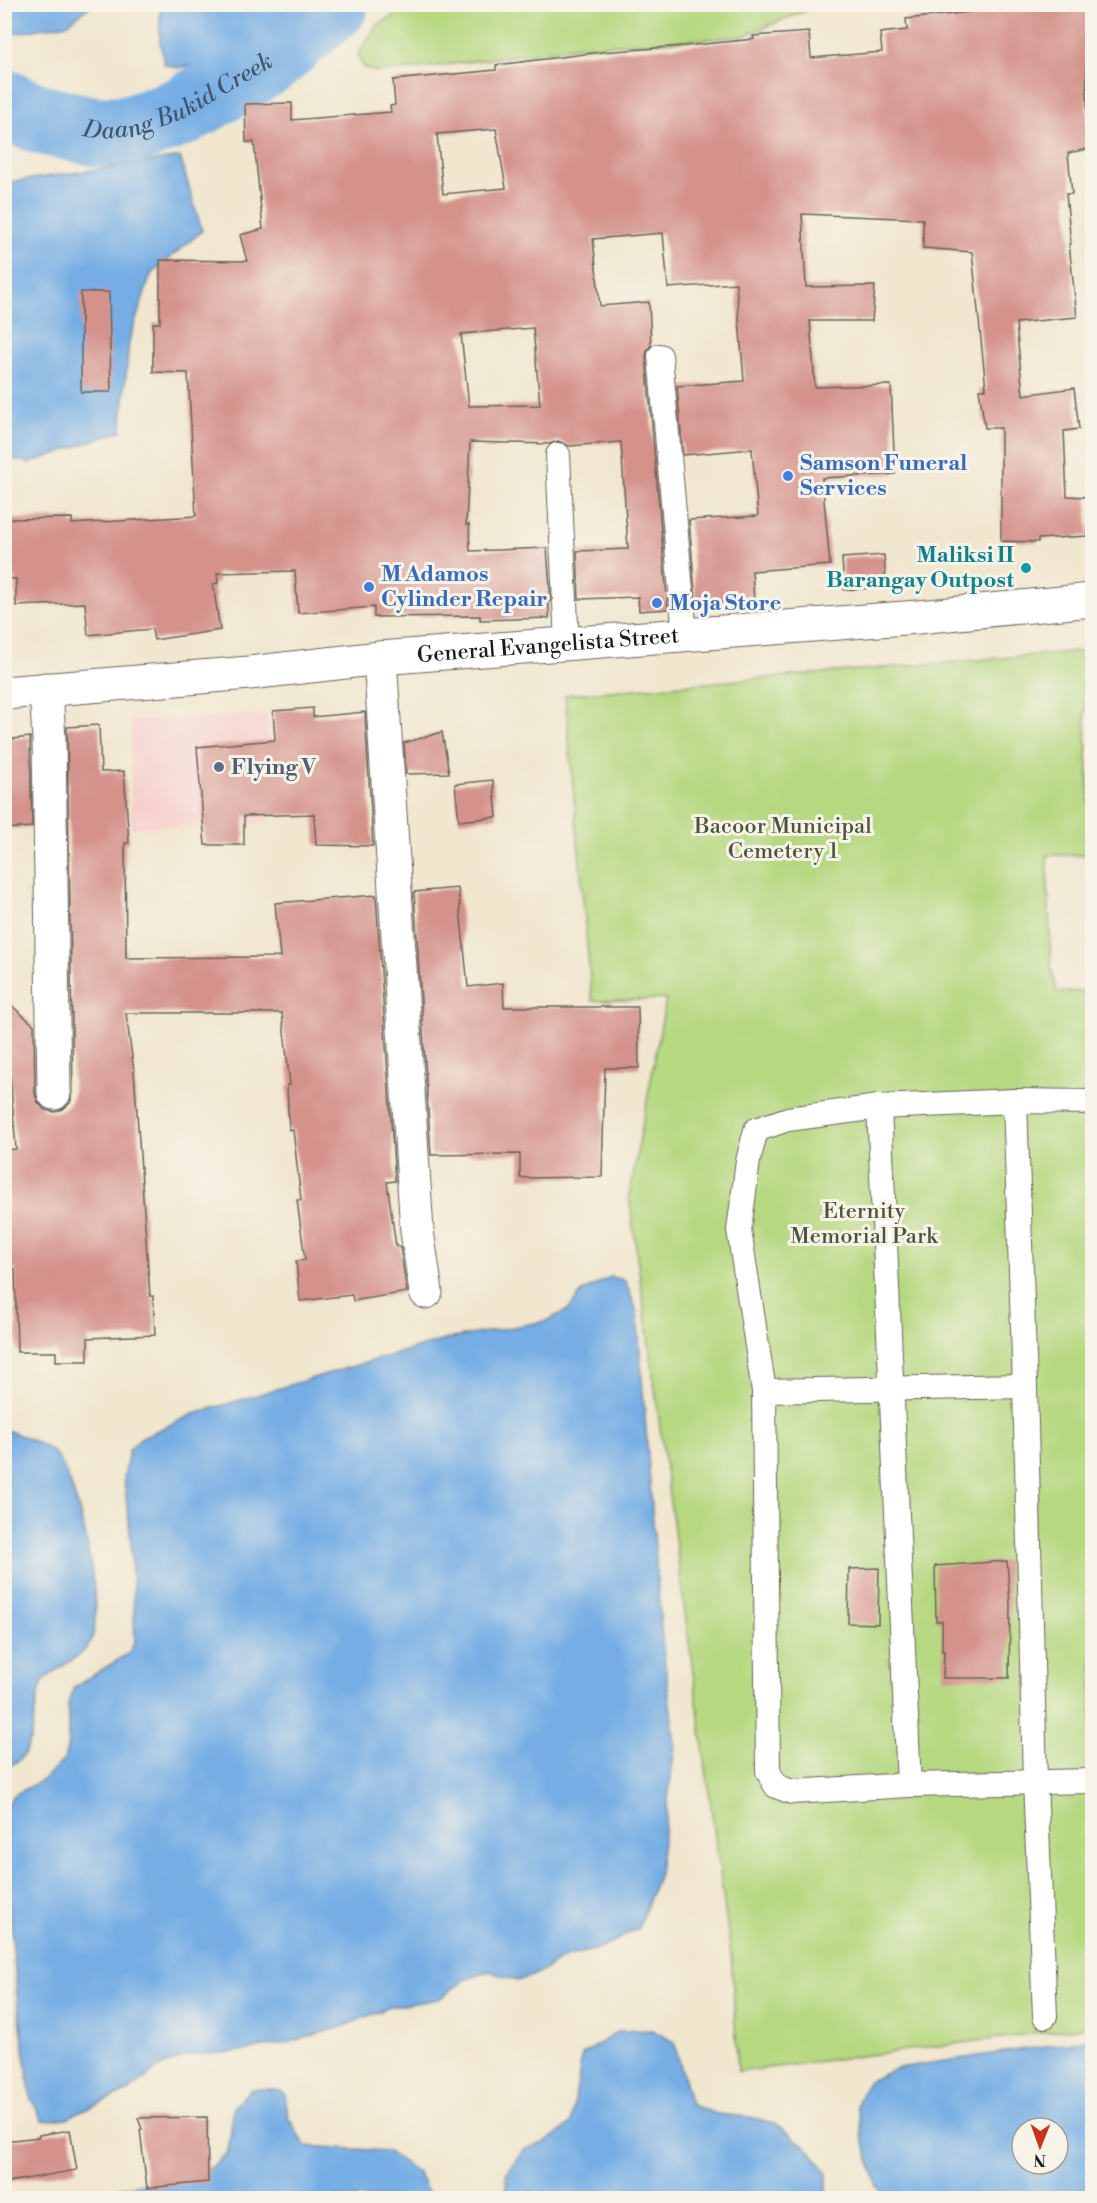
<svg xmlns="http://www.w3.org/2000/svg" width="1097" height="2203" viewBox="0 0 1097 2203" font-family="'Libre Bodoni',serif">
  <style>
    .built { fill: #f7d0cd }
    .green { fill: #b6d880; stroke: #697a4e; stroke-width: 1.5 }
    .water { fill: #75ade4; stroke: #486480; stroke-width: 1.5; fill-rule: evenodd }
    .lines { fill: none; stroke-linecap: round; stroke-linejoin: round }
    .river { stroke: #75ade4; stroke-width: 70 }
    .building { fill: #d4928b; fill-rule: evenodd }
    .lane-casing { stroke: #67635a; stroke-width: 26 }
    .street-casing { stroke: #67635a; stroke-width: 35 }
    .secondary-casing { stroke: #67635a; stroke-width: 35 }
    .lane { stroke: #fff; stroke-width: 24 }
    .street { stroke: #fff; stroke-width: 33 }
    .secondary { stroke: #fff; stroke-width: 33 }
    .shop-dot { fill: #3f7fe0; stroke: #f7f3e8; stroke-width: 2 }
    .culture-dot { fill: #0f9aa8; stroke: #f7f3e8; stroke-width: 2 }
    .service-dot { fill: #5c6f8a; stroke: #f7f3e8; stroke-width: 2 }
    .labels { text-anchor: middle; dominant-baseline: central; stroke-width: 6; stroke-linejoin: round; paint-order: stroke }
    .shop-label { font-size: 22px; font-weight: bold; fill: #366cbe; stroke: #f7f3e8; text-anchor: start }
    .culture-label { font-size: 22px; font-weight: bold; fill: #0d838f; stroke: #f7f3e8; text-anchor: end }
    .street-label { font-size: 22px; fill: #1c1c1c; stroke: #f7f3e8 }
    .service-label { font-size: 22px; font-weight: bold; fill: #4e5e75; stroke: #f7f3e8; text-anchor: start }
    .park-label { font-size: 22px; fill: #4a543a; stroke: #f7f3e8 }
    .water-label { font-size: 24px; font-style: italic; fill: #40566c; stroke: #f7f3e8 }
  </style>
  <rect width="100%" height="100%" fill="#f7f3e8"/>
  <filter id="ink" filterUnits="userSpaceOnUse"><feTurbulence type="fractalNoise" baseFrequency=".0167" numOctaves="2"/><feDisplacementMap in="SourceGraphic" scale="12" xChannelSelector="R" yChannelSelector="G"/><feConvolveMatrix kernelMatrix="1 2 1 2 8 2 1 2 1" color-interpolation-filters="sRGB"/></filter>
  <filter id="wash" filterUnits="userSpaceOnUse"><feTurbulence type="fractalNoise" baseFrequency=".008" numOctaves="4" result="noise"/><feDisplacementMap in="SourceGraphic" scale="24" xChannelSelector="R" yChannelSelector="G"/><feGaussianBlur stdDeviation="1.35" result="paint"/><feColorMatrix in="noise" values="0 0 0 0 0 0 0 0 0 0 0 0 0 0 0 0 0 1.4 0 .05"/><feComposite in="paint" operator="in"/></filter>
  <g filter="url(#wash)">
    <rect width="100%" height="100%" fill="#f1e6ce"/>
    <polygon class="built" points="267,714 268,823 131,828 131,720"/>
    <g class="green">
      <polygon points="417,4 833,4 833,5 807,10 741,37 577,47 431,67 378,72 364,68 358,55 377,25"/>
      <polygon points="1082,651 1092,855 1047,855 1051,968 1057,993 1092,990 1092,2026 738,2072 731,1955 629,1196 666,999 592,1001 565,695"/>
    </g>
    <g class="water">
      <polygon points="5,4 92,4 92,5 67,24 5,35"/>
      <polygon points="160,5 160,4 294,5 198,64 178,68 164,64 160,41"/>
      <polygon points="5,80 110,123 5,135"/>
      <polygon points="180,157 202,231 151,274 129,341 121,431 30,463 5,457 4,183"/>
      <polygon points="610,1277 625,1280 637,1312 662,1640 675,1744 659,1873 639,1928 602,1948 564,1957 540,1973 517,1981 489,1971 465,1980 439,1999 390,2007 344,2026 287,2043 242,2051 187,2056 160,2067 129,2090 67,2118 43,2121 31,2099 18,2004 8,1890 5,1812 12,1796 44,1779 64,1760 68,1744 68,1703 74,1687 129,1653 135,1641 131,1542 124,1478 129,1450 140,1438 194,1414 326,1374 448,1339 546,1321 568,1310 582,1292"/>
      <path d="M 5,1430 C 15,1432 46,1446 54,1453 C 78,1476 108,1617 89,1645 C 80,1659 49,1671 43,1682 C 31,1706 37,1743 20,1759 C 16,1763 9,1766 5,1768 Z"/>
      <polygon points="652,2030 674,2042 691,2105 717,2114 749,2117 775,2123 811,2151 827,2173 827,2191 817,2198 507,2198 506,2174 523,2150 544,2143 571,2124 582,2055 619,2031"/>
      <path d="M 1092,2039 L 1092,2198 L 885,2198 L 877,2186 L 863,2140 L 857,2104 L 867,2082 L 898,2068 ZM 1022,2128 L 1058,2128 L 1058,2164 L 1022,2164 Z"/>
      <polygon points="251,2089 275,2089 285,2093 288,2117 305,2146 387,2151 418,2173 431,2198 72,2198 82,2194 204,2173 228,2152 234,2107"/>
    </g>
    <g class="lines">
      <path class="river" id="s1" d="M 4,104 L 42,120 L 98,132 L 134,129 L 181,112 L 268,61 L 334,4"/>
    </g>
    <g id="blocks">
      <g class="building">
        <path d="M 1046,4 L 1092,4 L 1092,51 L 1086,51 L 1088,149 L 1068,153 L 1072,194 L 1066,194 L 1071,244 L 1069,244 L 1077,317 L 1016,323 L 1023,395 L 1074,388 L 1079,429 L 1064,431 L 1067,496 L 1087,497 L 1088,536 L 1038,539 L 1038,542 L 1001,541 L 1001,428 L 985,428 L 979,389 L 986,389 L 972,252 L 923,248 L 923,219 L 802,214 L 806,287 L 875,286 L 872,321 L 810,321 L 815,387 L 891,385 L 895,474 L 822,478 L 830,565 L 752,571 L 754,600 L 696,604 L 689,520 L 758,516 L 752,449 L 683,455 L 677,386 L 744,381 L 736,283 L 668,288 L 663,233 L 593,239 L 600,306 L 649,302 L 651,345 L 647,351 L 646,357 L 668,609 L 639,611 L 638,597 L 579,599 L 577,551 L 628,549 L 621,442 L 569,446 L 558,441 L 549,444 L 470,442 L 466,525 L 469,524 L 470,551 L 547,548 L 551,601 L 549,601 L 549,618 L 480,620 L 480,616 L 374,617 L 374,607 L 298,613 L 295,571 L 217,573 L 218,583 L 213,584 L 220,630 L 154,640 L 152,629 L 88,635 L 85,603 L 16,606 L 16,579 L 4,578 L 4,519 L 72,518 L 72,524 L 196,516 L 188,373 L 153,372 L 153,323 L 160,323 L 160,260 L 247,261 L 240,235 L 263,229 L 254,142 L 246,142 L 245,104 L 292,103 L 292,120 L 391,112 L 390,106 L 395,105 L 393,80 L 496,70 L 496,65 L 601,52 L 684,46 L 754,39 L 753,36 L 809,32 L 811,58 L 882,52 L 880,33 L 907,30 L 906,19 ZM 496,129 L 506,188 L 443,194 L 437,134 ZM 533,328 L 540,405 L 469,406 L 461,334 Z"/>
        <polygon points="81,292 109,292 111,392 81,392"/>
        <polygon points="884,555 886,587 844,590 842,558"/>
        <polygon points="313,708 313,717 365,712 373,846 316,845 314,814 244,816 244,845 205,845 197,747 275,740 273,711"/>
        <polygon points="99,725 101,772 124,771 129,843 125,843 126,958 280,957 275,903 376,895 395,1181 387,1182 396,1246 400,1246 407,1292 353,1301 352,1295 300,1301 296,1261 305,1260 297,1200 301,1200 293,1130 289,1130 287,1085 290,1085 282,1013 126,1013 134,1071 150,1296 153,1296 155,1335 88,1338 88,1361 56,1361 56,1352 17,1352 15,1269 4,1269 4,1206 8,1206 4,1150 16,1149 4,999 34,1025 35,1093 38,1102 45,1110 55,1112 63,1109 70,1103 73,1093 67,727"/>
        <polygon points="442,732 449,773 406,774 404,743"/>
        <polygon points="30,737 32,827 4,829 4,740"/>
        <polygon points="493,780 497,817 459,821 455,784"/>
        <polygon points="458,888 468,987 503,983 504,1007 638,1007 639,1068 605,1068 602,1177 520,1178 520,1154 431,1155 414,892"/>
        <polygon points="1007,1561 1010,1604 1009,1678 943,1678 944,1651 942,1651 942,1621 936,1621 935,1566"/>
        <polygon points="879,1568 878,1624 848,1623 849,1569"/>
        <polygon points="207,2117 208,2182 147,2188 140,2130 142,2129 138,2118"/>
        <polygon points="70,2130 77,2170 8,2182 4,2141 39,2137 39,2135"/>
      </g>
    </g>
  </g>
  <g filter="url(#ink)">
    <use href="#blocks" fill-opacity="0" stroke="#67635a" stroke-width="1.5"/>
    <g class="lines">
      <g class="lane-casing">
        <g id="lane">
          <polyline points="660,356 685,635"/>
          <polyline points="558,455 567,644"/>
          <polyline points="879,1107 909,1785"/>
          <polyline points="1025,1386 764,1391 768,1771 776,1786 792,1792 909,1785 1092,1781"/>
          <polyline points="764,1391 739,1230 748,1161 756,1130 788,1119 879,1107 1015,1101"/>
          <polyline points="1045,2016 1035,1781 1025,1386 1015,1101 1092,1102"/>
        </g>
      </g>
      <g class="street-casing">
        <g id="street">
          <polyline points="380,658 417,1231 426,1292"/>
          <polyline points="46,689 49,739 54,1093"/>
        </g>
      </g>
      <g class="secondary-casing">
        <g id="secondary">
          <path id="s2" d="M 4,693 L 249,673 L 380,658 L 918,617 L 1092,600"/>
        </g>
      </g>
      <use href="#lane" class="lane"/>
      <use href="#street" class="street"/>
      <use href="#secondary" class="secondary"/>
    </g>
  </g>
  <g class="shop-dot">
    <circle cx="788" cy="476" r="6"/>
    <circle cx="369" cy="587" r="6"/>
    <circle cx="657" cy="603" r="6"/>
  </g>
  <circle class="culture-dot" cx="1026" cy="568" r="6"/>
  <circle class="service-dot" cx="219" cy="767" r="6"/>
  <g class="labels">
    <g class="shop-label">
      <text x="800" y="463">Samson Funeral<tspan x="800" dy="25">Services</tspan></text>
      <text x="381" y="574">M Adamos<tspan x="381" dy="25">Cylinder Repair</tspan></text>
      <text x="669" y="603">Moja Store</text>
    </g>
    <g class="culture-label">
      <text x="1014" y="555">Maliksi II<tspan x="1014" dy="25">Barangay Outpost</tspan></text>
    </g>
    <g class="street-label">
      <text stroke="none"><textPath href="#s2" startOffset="546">General Evangelista Street</textPath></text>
    </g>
    <g class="service-label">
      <text x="231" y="767">Flying V</text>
    </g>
    <g class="park-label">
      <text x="783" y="826">Bacoor Municipal<tspan x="783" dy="25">Cemetery 1</tspan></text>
      <text x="864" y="1211">Eternity<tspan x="864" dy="25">Memorial Park</tspan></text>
    </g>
    <g class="water-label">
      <text stroke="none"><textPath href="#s1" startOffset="186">Daang Bukid Creek</textPath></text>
    </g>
  </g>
  <rect width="1097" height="2203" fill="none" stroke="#f7f3e8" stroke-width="24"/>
  <g transform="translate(1040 2146) rotate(181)"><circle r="28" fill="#f7f3e8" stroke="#9f9d96" stroke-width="1.5"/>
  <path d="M0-4.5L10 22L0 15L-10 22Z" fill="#c8321e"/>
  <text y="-9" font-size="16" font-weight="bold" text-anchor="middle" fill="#1c1c1c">N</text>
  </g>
</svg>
